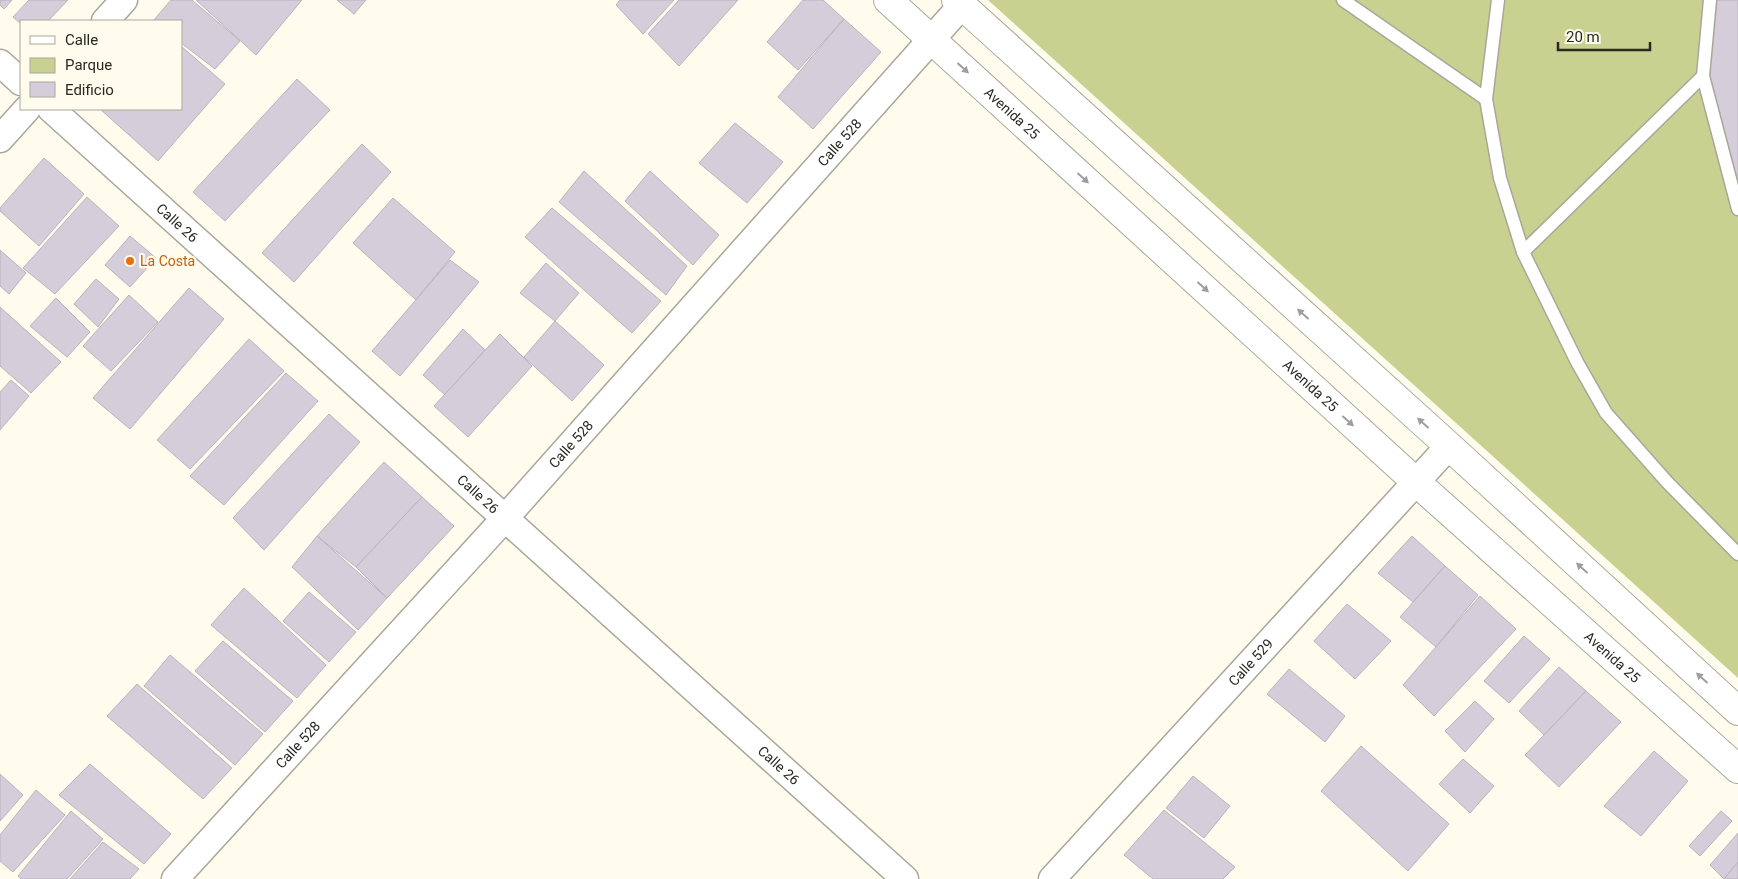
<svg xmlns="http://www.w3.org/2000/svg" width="1738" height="879" viewBox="0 0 1738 879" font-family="Roboto,sans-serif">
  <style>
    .green { fill: #c8d18f }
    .building { fill: #d6cdda; stroke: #bbb2be }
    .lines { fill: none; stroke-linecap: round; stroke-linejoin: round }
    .service-casing { stroke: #aaa79a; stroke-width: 15 }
    .minor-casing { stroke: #aaa79a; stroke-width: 29 }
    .secondary-casing { stroke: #aaa79a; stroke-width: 30 }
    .service { stroke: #fff; stroke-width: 12 }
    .minor { stroke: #fff; stroke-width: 26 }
    .secondary { stroke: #fff; stroke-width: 28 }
    .oneway { fill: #9f9e9c }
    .food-dot { fill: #e8710a; stroke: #fffced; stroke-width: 2 }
    .labels { text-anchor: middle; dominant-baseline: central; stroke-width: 4.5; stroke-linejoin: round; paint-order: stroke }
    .street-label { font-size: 14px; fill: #292823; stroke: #fffced }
    .food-label { font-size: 14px; fill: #c56008; stroke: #fffced; text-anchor: start }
  </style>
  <rect width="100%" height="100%" fill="#fffced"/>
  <polygon class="green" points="988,0 1738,0 1738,678"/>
  <g class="building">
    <polygon points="0,0 12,0 4,9 0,5"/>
    <polygon points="29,0 68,0 48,21 21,21 21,24 13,17"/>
    <polygon points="171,0 192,0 240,41 215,69 181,43 181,21 153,21"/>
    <polygon points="196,0 302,0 256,55"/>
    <polygon points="337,0 366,0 354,14"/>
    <polygon points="620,0 674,0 643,34 616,5"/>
    <polygon points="679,0 738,0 679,66 648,34"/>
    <polygon points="803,0 823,0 844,19 798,70 767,42"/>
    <polygon points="1710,0 1738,0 1738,209 1703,76"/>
    <polygon points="844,19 881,52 813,129 778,97"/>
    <polygon points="181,46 225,84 158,161 100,109 181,109"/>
    <polygon points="297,79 330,110 225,221 193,192"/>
    <polygon points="735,123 783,162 747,203 699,163"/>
    <polygon points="362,144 391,172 294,282 262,253"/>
    <polygon points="44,158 84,194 39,246 0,211 0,208"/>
    <polygon points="584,171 687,266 666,295 559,202"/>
    <polygon points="650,171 719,235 693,265 625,201"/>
    <polygon points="87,197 119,226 55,294 23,268"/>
    <polygon points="393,198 455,252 416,300 353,243"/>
    <polygon points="552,208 661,301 632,333 525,237"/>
    <polygon points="130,236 156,258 130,287 105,265"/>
    <polygon points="0,250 26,273 9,294 0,286"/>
    <polygon points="450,260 479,282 400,376 372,351"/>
    <polygon points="546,263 579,293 555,321 520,293"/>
    <polygon points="96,279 119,299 98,327 74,304"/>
    <polygon points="189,288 224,319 130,429 93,398"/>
    <polygon points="129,295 158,322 111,371 83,346"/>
    <polygon points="56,298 90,332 67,357 30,326"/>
    <polygon points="0,307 61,362 31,393 0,366"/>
    <polygon points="555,321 604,365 572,401 524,357"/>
    <polygon points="463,329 485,350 445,395 423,375"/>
    <polygon points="500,334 532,366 468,437 434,406"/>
    <polygon points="249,339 284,371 190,469 157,440"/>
    <polygon points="286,373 318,401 224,505 190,476"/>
    <polygon points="11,380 29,396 0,430 0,392"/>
    <polygon points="329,414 360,442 264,550 233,518"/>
    <polygon points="384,462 422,497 356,567 317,536"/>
    <polygon points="422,497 454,526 387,598 356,567"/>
    <polygon points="317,536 387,598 358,630 292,567"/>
    <polygon points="1412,536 1445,566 1413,602 1378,573"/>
    <polygon points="1445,566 1478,595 1436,647 1400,617"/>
    <polygon points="244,588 326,665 297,698 211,625"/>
    <polygon points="309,592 356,632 329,662 283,621"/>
    <polygon points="1480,596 1516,629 1434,716 1403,685"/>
    <polygon points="1347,604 1391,641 1355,679 1314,641"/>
    <polygon points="1524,636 1550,659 1509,703 1484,681"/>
    <polygon points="223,641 293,701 265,732 195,671"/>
    <polygon points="170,655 263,734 235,765 144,686"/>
    <polygon points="1559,667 1586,691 1544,735 1519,711"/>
    <polygon points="1289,669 1345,716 1325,742 1267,694"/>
    <polygon points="137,684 232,768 203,799 107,716"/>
    <polygon points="1586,691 1621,722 1559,787 1525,755"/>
    <polygon points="1475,701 1494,719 1465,752 1445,731"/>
    <polygon points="1361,746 1449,824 1408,871 1321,791"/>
    <polygon points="1654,751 1688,781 1641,836 1604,806"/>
    <polygon points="1463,759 1494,786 1470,813 1439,784"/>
    <polygon points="90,764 171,834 144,864 59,795"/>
    <polygon points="0,774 23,795 0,821"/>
    <polygon points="1193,776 1230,806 1204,838 1166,808"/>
    <polygon points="36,790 65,815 13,872 0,861 0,835"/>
    <polygon points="1164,810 1235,867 1223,879 1153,879 1124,855"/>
    <polygon points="71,811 103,839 67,879 21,879 18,876"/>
    <polygon points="1721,811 1732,821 1700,856 1689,846"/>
    <polygon points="1738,833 1738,862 1724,879 1710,865"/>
    <polygon points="103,842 139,869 130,879 70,879"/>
    <polygon points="1738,862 1738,879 1723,879 1724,879"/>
  </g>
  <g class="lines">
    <g class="service-casing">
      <g id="service">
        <polyline points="1343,0 1486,99"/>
        <polyline points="1498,0 1486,99 1500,178 1523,252 1577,362 1606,413 1667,482 1738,554"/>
        <polyline points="1710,0 1703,76 1738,209"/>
        <polyline points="1523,252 1703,76"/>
      </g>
    </g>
    <g class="minor-casing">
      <g id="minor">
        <polyline points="105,21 124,0"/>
        <polyline points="0,63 21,82"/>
        <path id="s1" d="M 51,109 L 905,879"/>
        <polyline points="0,139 27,109"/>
        <path id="s2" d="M 175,879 L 506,517 L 962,5"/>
        <path id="s3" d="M 1052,879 L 1449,446"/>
      </g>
    </g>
    <g class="secondary-casing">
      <g id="secondary">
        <path id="s4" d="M 888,0 L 1416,482 L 1738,769"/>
        <polyline points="956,0 1449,446 1738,711"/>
      </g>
    </g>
    <use href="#service" class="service"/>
    <use href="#minor" class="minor"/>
    <use href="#secondary" class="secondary"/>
  </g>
  <defs><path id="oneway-solid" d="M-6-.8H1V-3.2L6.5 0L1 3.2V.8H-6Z" transform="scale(1.25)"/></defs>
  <g class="oneway">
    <use href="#oneway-solid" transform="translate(963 68) rotate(42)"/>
    <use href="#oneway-solid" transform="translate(1083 178) rotate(42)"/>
    <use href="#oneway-solid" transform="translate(1203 287) rotate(42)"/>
    <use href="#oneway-solid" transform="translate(1303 314) rotate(-138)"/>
    <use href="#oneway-solid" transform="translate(1348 421) rotate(42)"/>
    <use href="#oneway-solid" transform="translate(1423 423) rotate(-138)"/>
    <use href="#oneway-solid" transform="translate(1582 568) rotate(-138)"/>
    <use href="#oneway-solid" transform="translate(1702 678) rotate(-138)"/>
  </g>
  <circle class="food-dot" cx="130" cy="261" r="5"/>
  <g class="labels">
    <g class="street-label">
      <text stroke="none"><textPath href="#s4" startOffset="168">Avenida 25</textPath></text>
      <text stroke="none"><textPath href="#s2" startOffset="992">Calle 528</textPath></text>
      <text stroke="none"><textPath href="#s1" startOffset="170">Calle 26</textPath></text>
      <text stroke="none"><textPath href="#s4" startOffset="572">Avenida 25</textPath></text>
      <text stroke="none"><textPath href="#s2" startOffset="588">Calle 528</textPath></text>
      <text stroke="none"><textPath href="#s1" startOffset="575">Calle 26</textPath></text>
      <text stroke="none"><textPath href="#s4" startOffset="978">Avenida 25</textPath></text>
      <text stroke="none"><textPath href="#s3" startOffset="294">Calle 529</textPath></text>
      <text stroke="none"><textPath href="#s2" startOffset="182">Calle 528</textPath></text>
      <text stroke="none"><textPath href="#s1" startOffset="980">Calle 26</textPath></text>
    </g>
    <g class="food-label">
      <text x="140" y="261">La Costa</text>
    </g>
  </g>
  <rect x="20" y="20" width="162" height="90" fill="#fffced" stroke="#a9a79c"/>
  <rect x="30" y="36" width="25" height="8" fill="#ffffff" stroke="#a9a79c"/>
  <text x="65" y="45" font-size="15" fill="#292823">Calle</text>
  <rect x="30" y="58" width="25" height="15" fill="#c8d18f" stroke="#a9a79c"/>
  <text x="65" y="70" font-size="15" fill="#292823">Parque</text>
  <rect x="30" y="82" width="25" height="15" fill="#d6cdda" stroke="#a9a79c"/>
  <text x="65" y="95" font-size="15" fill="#292823">Edificio</text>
  <path d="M1558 42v8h92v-8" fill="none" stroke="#292823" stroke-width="2.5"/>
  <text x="1566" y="42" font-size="15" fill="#292823" stroke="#fffced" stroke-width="4" paint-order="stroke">20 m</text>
</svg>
